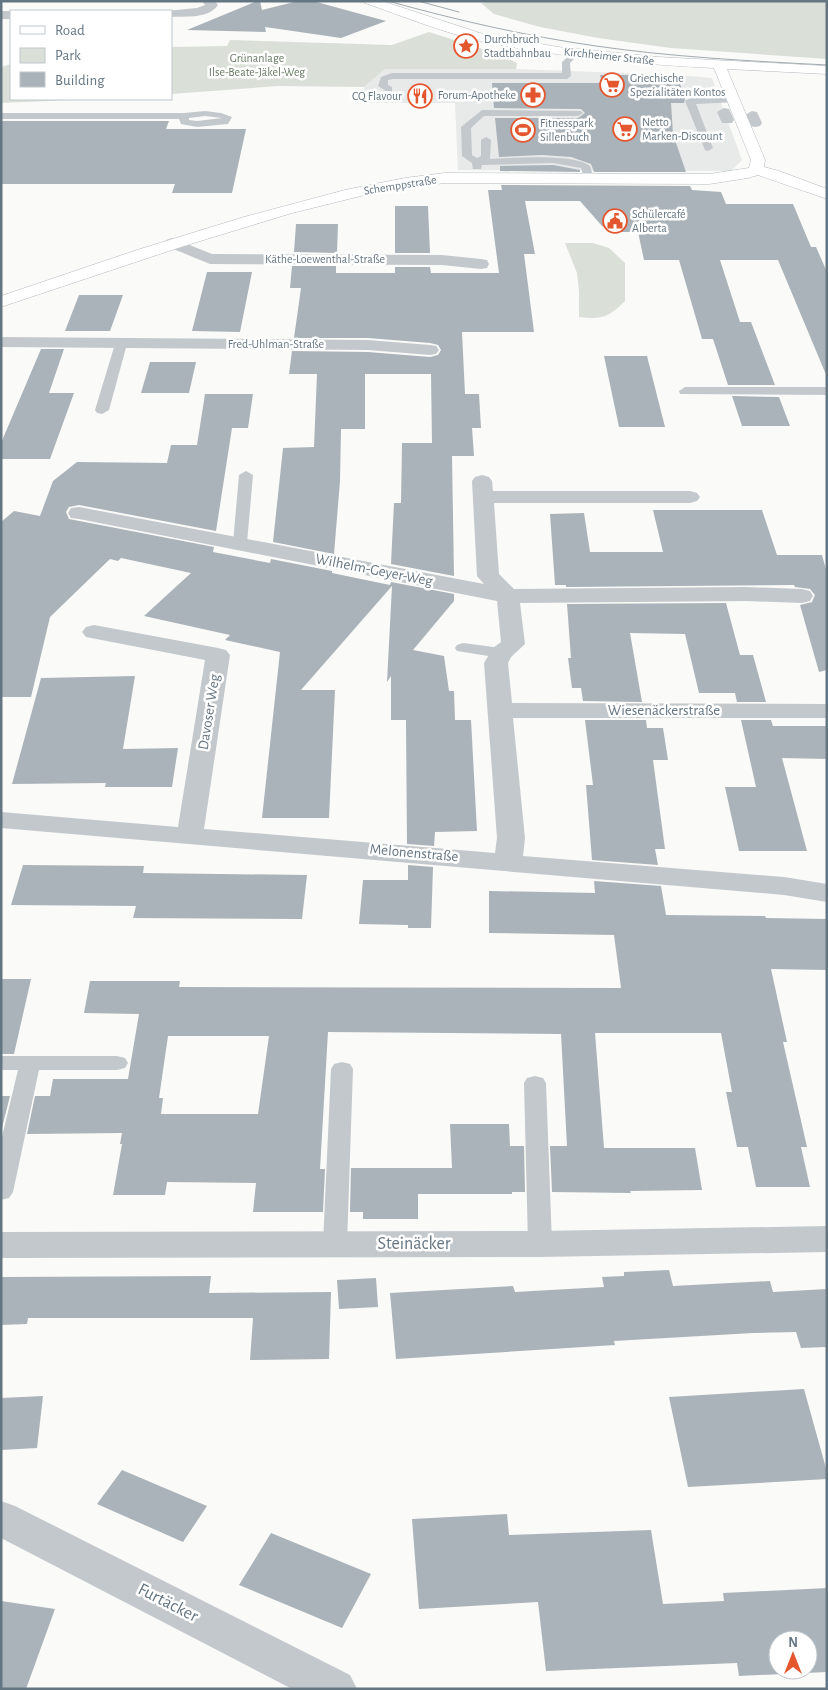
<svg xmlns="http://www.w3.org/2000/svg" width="828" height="1690" viewBox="0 0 828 1690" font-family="'Alegreya Sans',sans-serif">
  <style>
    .built { fill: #e8e9e9 }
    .green { fill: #dadfd7 }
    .building { fill: #aab3b9; fill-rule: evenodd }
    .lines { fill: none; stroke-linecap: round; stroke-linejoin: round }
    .secondary-casing { stroke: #b3babf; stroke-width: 1 }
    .lane { fill: #c3c8cc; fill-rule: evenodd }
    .street { fill: #c3c8cc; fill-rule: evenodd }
    .secondary { fill: #fff; fill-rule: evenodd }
    .tram { stroke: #a2aab0; stroke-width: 1 }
    .labels { text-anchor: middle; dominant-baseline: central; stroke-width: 5; stroke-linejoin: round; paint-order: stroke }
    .far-poi-label { font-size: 12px; fill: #657683; stroke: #fff; text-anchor: start }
    .far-street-label { font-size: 12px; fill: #657683; stroke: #fff }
    .far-park-label { font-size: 12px; fill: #687a64; stroke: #fff }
    .street-label { font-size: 15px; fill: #657683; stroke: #fff }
    .near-street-label { font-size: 18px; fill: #657683; stroke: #fff }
  </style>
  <rect width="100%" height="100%" fill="#fafaf8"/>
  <polygon class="built" points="385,69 516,69 677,75 712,78 742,160 731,171 458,170 455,103 364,103 364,87"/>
  <g class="green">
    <polygon points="490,1 827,1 827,59 671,48 598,38 540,27 494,14 481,3"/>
    <polygon points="429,32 498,54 517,63 516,69 385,69 364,87 278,86 171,94 171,47 227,46 230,40 392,45"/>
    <polygon points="11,64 11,99 97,99 1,103 1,67"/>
    <path d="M 565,243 L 593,243 L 609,248 L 625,263 L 625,301 C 609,317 602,320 579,317 L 579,291 L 577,273 Z"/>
  </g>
  <g class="building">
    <polygon points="257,1 260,1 262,10 298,1 313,1 386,21 341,38 265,27 266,32 187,30"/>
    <polygon points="600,75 677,75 685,99 684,103 671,103 673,134 686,172 594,172 591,164 571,157 542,155 499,157 495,118 578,118 585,113 581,109 494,108 492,83 602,83"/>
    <polygon points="1,121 169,121 166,129 246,129 232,193 172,193 175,184 1,184"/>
    <polygon points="553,165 580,170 580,172 500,171 500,166"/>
    <polygon points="501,185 690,186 692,190 721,192 726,204 793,204 811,247 816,247 827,272 827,377 778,260 720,260 740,322 751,322 775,385 728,385 713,339 702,339 679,260 644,260 638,232 619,232 602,226 580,201 525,201 535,254 524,254 534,332 462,332 465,394 479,394 481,428 472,428 474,456 452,456 454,576 391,564 394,503 401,503 402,443 432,443 431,374 365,374 365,429 341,429 340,481 334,554 273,542 283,448 314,447 317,374 289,374 292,351 368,352 430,357 438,355 441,350 438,345 430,343 368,338 294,338 301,288 290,288 292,266 336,266 336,273 395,273 395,267 430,267 431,273 499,273 488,190 502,190"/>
    <polygon points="395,206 428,206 430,253 395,253"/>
    <polygon points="296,224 338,224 337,253 294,252"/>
    <polygon points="207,272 252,272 240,332 192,331"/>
    <polygon points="79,295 123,295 110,331 65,331"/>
    <polygon points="41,349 64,349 49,393 74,393 50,459 1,459 1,443"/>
    <polygon points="604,356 647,356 665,427 619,427"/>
    <polygon points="150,362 196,362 189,393 141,393"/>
    <polygon points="205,394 253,394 248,428 232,428 216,531 79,505 69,507 66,512 69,519 214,547 213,552 270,563 271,559 332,571 332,573 390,585 391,582 454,594 454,601 413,650 444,656 449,691 454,691 455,720 471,720 477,831 435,832 434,846 407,844 406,720 391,720 391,676 387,682 392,586 301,690 335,690 329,818 262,818 280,652 225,640 230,635 144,616 191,573 121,558 118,561 110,559 50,617 31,697 1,697 1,522 14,511 40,516 53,481 77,462 167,463 171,445 197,445"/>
    <polygon points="732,396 779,397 790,426 742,426"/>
    <polygon points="653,510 762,510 777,555 822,555 827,573 827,670 819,672 800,605 812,602 815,595 810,589 795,587 794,585 566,587 566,585 555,585 550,514 584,513 590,552 663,552"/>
    <polygon points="726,603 740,655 753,655 766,702 737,702 735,693 699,693 685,634 630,633 642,702 583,701 581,688 572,688 568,658 571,658 567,604"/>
    <polygon points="135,676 123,749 178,748 172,787 105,787 106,783 12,784 41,678"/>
    <polygon points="585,720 646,720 647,728 663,728 668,760 653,760 665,849 655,849 658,865 592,860 586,785 593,785"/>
    <polygon points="741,720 771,720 773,726 827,726 827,759 782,758 807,851 739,851 725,787 756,787"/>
    <polygon points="23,865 144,866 143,873 307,875 302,919 133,918 136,906 11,905"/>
    <polygon points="408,865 433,867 431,928 408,928 408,925 359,924 363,880 408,880"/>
    <path d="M 594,881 L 661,886 L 666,915 L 765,916 L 766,918 L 827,919 L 827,970 L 771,969 L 787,1042 L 783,1042 L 807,1147 L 801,1147 L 810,1187 L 756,1187 L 748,1147 L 737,1147 L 726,1092 L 732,1092 L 721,1033 L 595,1033 L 604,1148 L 695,1148 L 702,1190 L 630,1191 L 631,1193 L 552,1192 L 550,1146 L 567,1146 L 561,1034 L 328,1032 L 320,1169 L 325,1169 L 323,1212 L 253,1212 L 256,1183 L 167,1182 L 165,1195 L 113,1195 L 122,1144 L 120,1144 L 122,1133 L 27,1134 L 35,1096 L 50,1096 L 53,1079 L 128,1079 L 139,1014 L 84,1013 L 90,981 L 180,981 L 179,987 L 621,988 L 614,935 L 489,933 L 489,891 L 595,893 ZM 168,1036 L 269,1036 L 258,1114 L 161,1114 L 163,1098 L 159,1098 Z"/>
    <polygon points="1,979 31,979 14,1054 1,1054"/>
    <polygon points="1,1096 10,1096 1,1132"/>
    <polygon points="450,1124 509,1124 510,1146 524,1146 525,1192 512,1192 512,1194 418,1194 418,1219 363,1219 363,1212 350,1212 351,1168 452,1168"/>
    <polygon points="669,1270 673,1286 770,1281 773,1292 827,1289 827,1347 801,1348 796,1332 753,1333 614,1341 615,1345 396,1359 390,1293 513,1286 515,1292 604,1287 602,1277 624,1276 624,1272"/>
    <polygon points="211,1276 209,1293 331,1292 329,1359 250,1360 253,1318 28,1318 27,1324 1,1325 1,1277"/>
    <polygon points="376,1278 378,1307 339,1309 337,1280"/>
    <polygon points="804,1389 827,1472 827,1479 688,1487 669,1397"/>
    <polygon points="43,1396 37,1448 1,1450 1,1398"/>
    <polygon points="122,1470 207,1506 183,1542 97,1504"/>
    <path d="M 507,1514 L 509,1535 L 651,1530 L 663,1604 L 724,1601 L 723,1593 L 827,1588 L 827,1672 L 739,1676 L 737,1663 L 546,1671 L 538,1602 L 419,1609 L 412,1519 ZM 778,1640 L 808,1640 L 808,1670 L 778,1670 Z"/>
    <polygon points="271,1533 371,1574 342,1628 239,1585"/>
    <polygon points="1,1601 55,1609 26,1689 1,1689"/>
  </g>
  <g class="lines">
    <g class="secondary-casing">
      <path id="secondary" d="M 363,1 L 382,1 L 483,34 L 558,47 L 658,57 L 827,66 L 827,74 L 727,69 L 765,160 L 764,167 L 779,171 L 827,189 L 827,199 L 758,175 L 748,178 L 709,184 L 445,183 L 385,190 L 292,213 L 184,246 L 1,307 L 1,296 L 137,250 L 244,217 L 345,190 L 405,178 L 445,173 L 709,174 L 749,168 L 751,160 L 714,68 C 636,64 557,57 480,41 C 442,32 402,16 365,3 Z"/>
    </g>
    <g class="lane">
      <polygon points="575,51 579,54 570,63 571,76 567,79 393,79 388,80 388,85 392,87 392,91 386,91 378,86 381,77 392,73 562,73 562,62"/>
      <polygon points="734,97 739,100 737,102 696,104 713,148 708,151 705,150 685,101 690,98"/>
      <path d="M 482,110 L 581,111 L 583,113 L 578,116 L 484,116 L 471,128 L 472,155 L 477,158 L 481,156 L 481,140 L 486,137 L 491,140 L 490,159 C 511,158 575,153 590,166 L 594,179 L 589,182 L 585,181 L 581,168 L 553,163 L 482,165 L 481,169 L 473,169 L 472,163 L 462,156 L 461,127 Z"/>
      <path d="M 205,111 L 221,113 L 232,117 L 228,124 L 197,127 L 181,124 L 179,119 L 1,119 L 1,113 L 184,113 ZM 205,116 L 222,118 L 197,121 L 189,120 L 189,118 Z"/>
      <polygon points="121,340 127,344 109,410 102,414 97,413 95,410 115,344"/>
      <polygon points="685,387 827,387 827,395 680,394 679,391"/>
      <polygon points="246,471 253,475 247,543 245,546 235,546 233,543 239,475"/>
      <polygon points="463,643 501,648 507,650 509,653 507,656 501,658 457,651 455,648 457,645"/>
      <polygon points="1,1056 117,1056 125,1058 128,1063 125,1068 117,1070 39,1070 13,1192 9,1198 1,1200 1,1141 18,1070 1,1070"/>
      <polygon points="342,1062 350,1064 353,1069 347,1244 343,1250 335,1253 327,1250 323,1244 331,1069 334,1064"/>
      <polygon points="535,1076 543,1078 546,1083 552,1244 548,1250 540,1253 532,1250 528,1244 524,1083 527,1078"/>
    </g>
    <g class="street">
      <path d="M 202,1 L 215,1 L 218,5 C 208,19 187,16 171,17 L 171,11 L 166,11 L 197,8 L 205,5 Z"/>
      <rect x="1" y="11" width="10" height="8"/>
      <polygon points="724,108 729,109 734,120 732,123 722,123 717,112"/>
      <polygon points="752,111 757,112 762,123 760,126 755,127 750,126 745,115"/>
      <polygon points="172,238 212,254 442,255 481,259 487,260 489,264 487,268 481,269 442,265 210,264 166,246 164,243 166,240"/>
      <polygon points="1,337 368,340 430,345 436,346 439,350 436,354 430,355 368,350 1,347"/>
      <polygon points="482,475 489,477 492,481 493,491 690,491 697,493 700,497 697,501 690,503 494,503 499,574 514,589 746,587 802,589 810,591 813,596 810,601 802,603 746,601 520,603 525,644 511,657 508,663 512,703 827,704 827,718 513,718 525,838 523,856 784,877 827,884 827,902 784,895 1,828 1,812 178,827 205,660 86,637 82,632 86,627 94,625 218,648 226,650 230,655 204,829 495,853 497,838 484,663 493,648 501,642 497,601 79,519 71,518 68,513 71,508 79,507 484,584 477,576 472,481 475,477"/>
      <polygon points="827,1226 827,1252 540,1257 1,1258 1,1232 540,1231"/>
      <polygon points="1,1501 15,1506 350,1675 357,1689 292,1689 1,1538"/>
    </g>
    <use href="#secondary" class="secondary"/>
    <g class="tram">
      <path d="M 388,1 C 456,20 526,36 596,46 C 672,57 750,61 827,65"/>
      <polyline points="418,1 459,12"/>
    </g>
  </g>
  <defs>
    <g id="sight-ring" transform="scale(1.25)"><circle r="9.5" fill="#fff" stroke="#e4572e" stroke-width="1.5"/><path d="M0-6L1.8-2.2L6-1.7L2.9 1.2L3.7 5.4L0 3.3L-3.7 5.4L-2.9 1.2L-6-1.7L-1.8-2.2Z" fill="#e4572e"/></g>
    <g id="supermarket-ring" transform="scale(1.25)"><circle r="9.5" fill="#fff" stroke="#e4572e" stroke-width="1.5"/><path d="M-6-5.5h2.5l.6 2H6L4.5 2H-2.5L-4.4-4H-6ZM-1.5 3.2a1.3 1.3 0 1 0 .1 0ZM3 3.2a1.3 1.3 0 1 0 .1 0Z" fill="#e4572e"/></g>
    <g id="pharmacy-ring" transform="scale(1.25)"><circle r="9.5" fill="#fff" stroke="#e4572e" stroke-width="1.5"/><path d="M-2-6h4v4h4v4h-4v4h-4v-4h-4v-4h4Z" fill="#e4572e"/></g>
    <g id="restaurant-ring" transform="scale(1.25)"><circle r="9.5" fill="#fff" stroke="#e4572e" stroke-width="1.5"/><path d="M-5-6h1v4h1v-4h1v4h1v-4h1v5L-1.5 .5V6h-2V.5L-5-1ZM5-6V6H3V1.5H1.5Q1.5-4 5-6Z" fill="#e4572e"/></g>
    <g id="stadium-ring" transform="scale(1.25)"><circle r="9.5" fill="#fff" stroke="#e4572e" stroke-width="1.5"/><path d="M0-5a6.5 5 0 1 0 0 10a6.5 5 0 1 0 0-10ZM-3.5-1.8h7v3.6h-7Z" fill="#e4572e"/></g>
    <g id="civic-ring" transform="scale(1.25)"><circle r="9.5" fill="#fff" stroke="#e4572e" stroke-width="1.5"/><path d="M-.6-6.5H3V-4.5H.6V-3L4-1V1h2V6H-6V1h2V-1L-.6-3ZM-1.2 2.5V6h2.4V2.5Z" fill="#e4572e"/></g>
  </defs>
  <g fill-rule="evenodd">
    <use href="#sight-ring" x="466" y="46"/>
    <use href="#supermarket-ring" x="612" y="85"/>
    <use href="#pharmacy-ring" x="533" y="95"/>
    <use href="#restaurant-ring" x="420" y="96"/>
    <use href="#supermarket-ring" x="625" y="129"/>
    <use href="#stadium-ring" x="523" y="130"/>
    <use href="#civic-ring" x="615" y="221"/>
  </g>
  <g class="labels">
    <g class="far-poi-label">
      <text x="484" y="39">Durchbruch<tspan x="484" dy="14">Stadtbahnbau</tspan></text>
      <text x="630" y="78">Griechische<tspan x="630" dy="14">Spezialitäten Kontos</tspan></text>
      <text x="516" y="95" text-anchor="end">Forum-Apotheke</text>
      <text x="402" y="96" text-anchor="end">CQ Flavour</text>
      <text x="642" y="122">Netto<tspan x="642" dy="14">Marken-Discount</tspan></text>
      <text x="540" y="123">Fitnesspark<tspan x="540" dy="14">Sillenbuch</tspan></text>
      <text x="632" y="214">Schülercafé<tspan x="632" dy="14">Alberta</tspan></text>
    </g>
    <g class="far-street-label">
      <text transform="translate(609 56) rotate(6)">Kirchheimer Straße</text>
      <text transform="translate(400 185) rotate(-9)">Schemppstraße</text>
      <text x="325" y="259">Käthe-Loewenthal-Straße</text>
      <text x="276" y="344">Fred-Uhlman-Straße</text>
    </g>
    <g class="far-park-label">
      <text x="257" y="58">Grünanlage<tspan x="257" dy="14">Ilse-Beate-Jäkel-Weg</tspan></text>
    </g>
    <g class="street-label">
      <text transform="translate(374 570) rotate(11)">Wilhelm-Geyer-Weg</text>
      <text x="664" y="710">Wiesenäckerstraße</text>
      <text transform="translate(209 712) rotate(-81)">Davoser Weg</text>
      <text transform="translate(414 853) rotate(5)">Melonenstraße</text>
    </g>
    <g class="near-street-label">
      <text x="414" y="1244">Steinäcker</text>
      <text transform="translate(168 1603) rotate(27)">Furtäcker</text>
    </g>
  </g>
  <rect width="828" height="1690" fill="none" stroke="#657683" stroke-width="5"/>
  <rect x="10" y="10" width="162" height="90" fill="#ffffff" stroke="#c1c8cd"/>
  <rect x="20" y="26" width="25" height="8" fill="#ffffff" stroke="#c1c8cd"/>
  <text x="55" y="35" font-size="15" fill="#657683">Road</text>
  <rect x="20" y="48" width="25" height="15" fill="#dadfd7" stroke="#c1c8cd"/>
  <text x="55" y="60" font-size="15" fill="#657683">Park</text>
  <rect x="20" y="72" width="25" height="15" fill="#aab3b9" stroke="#c1c8cd"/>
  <text x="55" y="85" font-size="15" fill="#657683">Building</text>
  <g transform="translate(793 1655)"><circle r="24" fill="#ffffff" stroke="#c1c8cd"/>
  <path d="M0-4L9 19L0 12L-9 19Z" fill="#e4572e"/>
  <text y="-8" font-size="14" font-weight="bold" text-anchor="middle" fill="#657683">N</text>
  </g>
</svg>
